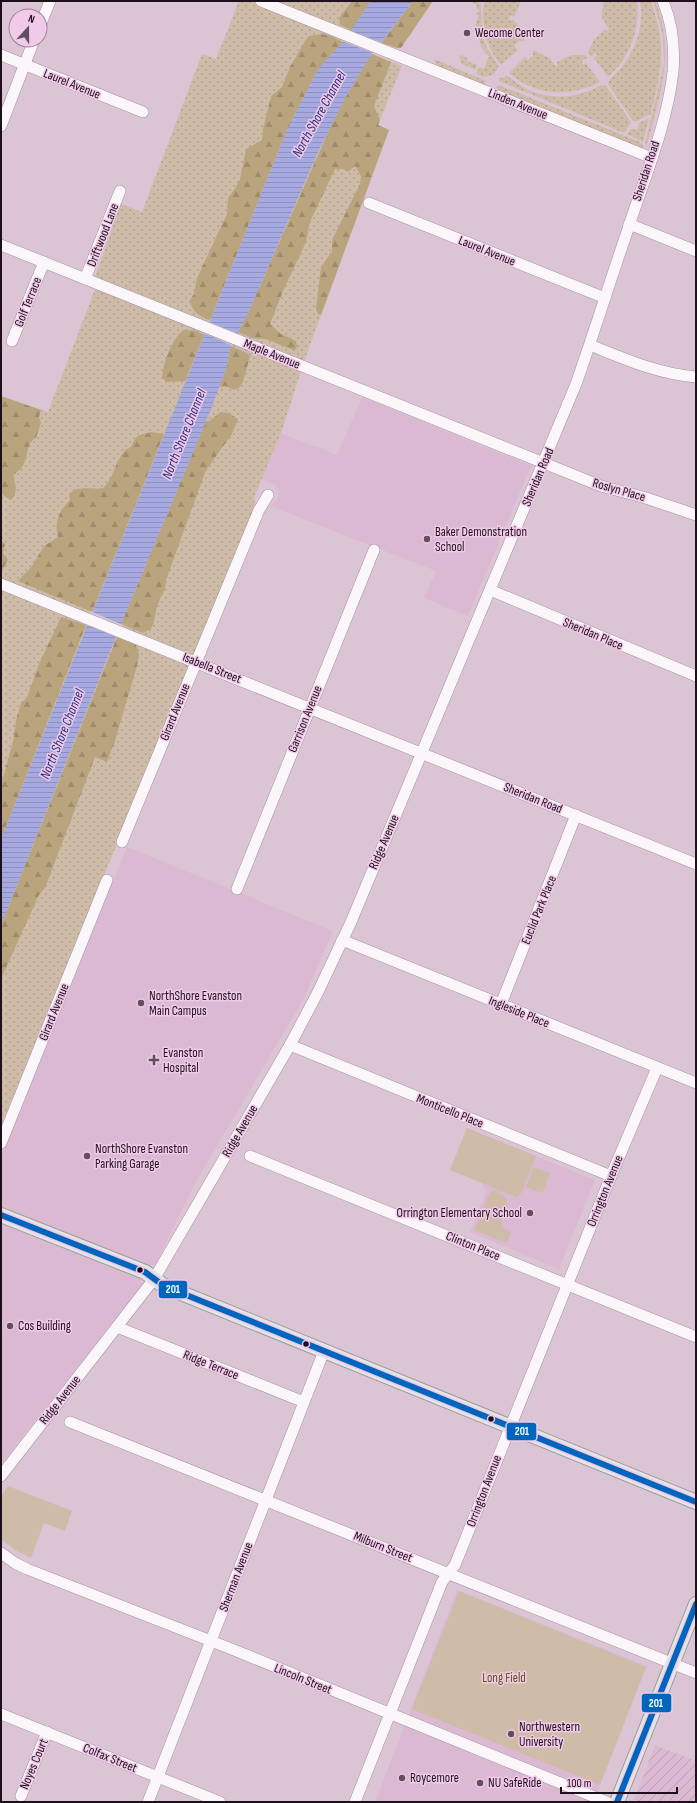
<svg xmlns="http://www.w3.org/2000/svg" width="697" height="1803" viewBox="0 0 697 1803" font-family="'Sofia Sans Condensed',sans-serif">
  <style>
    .built { fill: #dbb9d3 }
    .industrial { fill: url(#industrial-furrows) }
    .grass { fill: url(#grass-dots) }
    .forest { fill: url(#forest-firs) }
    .park { fill: #cebca8 }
    .water { fill: url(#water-rules) }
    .pier { fill: #dbc5d5 }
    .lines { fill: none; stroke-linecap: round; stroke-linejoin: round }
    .minor-casing { stroke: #a3929f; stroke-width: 12 }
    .major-casing { stroke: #9d9b9d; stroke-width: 16 }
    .minor { stroke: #faf6f9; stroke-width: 11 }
    .major { stroke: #e4e5e5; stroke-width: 14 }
    .bus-1-casing { stroke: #f0cae8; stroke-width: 9 }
    .bus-1 { stroke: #0065bd; stroke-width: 6 }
    .poi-dot { fill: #604f5c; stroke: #f0cae8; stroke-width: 1.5 }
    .bus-dot { fill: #1d101b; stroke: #f0cae8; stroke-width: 1.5 }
    .labels { text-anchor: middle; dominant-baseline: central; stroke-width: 3; stroke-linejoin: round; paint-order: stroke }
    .poi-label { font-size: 13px; fill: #1d101b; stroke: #f0cae8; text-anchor: start }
    .street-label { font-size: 13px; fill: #1d101b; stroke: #f0cae8 }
    .park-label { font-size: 13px; fill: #625214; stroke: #f0cae8 }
    .water-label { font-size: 14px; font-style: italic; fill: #252a7a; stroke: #f0cae8 }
    .line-badge { stroke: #f0cae8; stroke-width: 1.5 }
    .badge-label { font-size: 11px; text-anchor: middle; font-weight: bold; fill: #fff }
  </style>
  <defs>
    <pattern id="industrial-furrows" width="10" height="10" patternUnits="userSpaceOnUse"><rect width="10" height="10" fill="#dbb9d3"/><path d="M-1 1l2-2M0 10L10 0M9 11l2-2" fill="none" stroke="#bc9eb5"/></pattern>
    <pattern id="grass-dots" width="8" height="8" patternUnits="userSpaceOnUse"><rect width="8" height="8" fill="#cebca8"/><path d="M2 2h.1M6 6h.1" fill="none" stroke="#b0a190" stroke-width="1.8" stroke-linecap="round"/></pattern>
    <pattern id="forest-firs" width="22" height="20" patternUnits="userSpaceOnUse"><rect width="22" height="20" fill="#baa47e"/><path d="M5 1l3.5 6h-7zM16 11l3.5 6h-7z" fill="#9f8c6c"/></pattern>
    <pattern id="water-rules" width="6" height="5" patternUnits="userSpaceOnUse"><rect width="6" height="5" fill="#a6aae0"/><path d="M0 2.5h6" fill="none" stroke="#8e91c0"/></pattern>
  </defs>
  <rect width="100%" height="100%" fill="#dbc5d5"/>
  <g class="built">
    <polygon points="362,397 531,466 468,616 424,598 436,571 270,506 278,499 279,491 274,484 262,480 281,433 337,455"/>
    <polygon points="127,847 333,931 303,1000 195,1183 156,1263 151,1267 1,1206 1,1157"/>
    <polygon points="467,1128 595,1180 559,1269 470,1232 486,1193 482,1183 450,1170"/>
    <polygon points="1,1223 140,1278 142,1282 141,1286 1,1464"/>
    <polygon points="457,1590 647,1666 593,1802 375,1802"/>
  </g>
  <polygon class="industrial" points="655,1745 696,1761 696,1802 640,1802 634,1800"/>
  <g class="grass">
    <polygon points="239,1 371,1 343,42 402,66 378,125 389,130 306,356 281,433 254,498 255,508 1,1126 1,396 48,412 99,279 95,277 121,204 142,212 202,54 216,59"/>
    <path d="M 474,1 L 481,3 L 482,33 L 486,46 L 499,67 L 493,75 L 484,77 L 476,74 L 479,67 L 484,69 L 489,56 C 482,52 477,38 479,30 L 474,28 L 479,15 L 477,14 L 479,10 L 476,8 L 477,5 L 473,3 Z"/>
    <path d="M 484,1 L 521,1 L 515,16 L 510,16 L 509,20 L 514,20 L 522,31 L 525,41 L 519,41 L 514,46 L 518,50 L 501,65 C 486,47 480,25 484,1 Z"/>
    <path d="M 603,1 L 637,1 C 640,31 630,57 608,77 L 594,58 L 597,55 L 594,53 L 592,57 L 588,52 L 594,40 L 604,30 L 608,31 L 609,29 L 602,18 Z"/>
    <path d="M 640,1 L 651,1 C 667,50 662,66 651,114 L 637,121 L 633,121 L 608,84 L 609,80 C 632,60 645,32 640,1 Z"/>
    <path d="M 653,1 L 655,1 C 676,51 660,95 647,145 L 645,144 L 664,64 L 663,35 Z"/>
    <path d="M 533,50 L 550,58 L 555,66 L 557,66 L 557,62 L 572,55 L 585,55 L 587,58 L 582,61 L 583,65 L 586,63 L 600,82 C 569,98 535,96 509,73 L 525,57 L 528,60 L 533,56 Z"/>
    <polygon points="462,55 468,59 467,61 477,65 476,70 462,64 459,56"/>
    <polygon points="434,59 486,81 484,86 436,66"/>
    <path d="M 506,75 C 511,78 516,83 521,86 C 545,101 578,99 601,85 L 606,86 L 631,122 L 624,133 L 499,81 L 499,78 L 503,78 Z"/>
    <polygon points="497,86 501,86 638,141 643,145 642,149 495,90"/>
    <polygon points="649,118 643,142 627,134 631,129 637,130 639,126 639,123"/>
  </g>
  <g class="forest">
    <polygon points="352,1 371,1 352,30 340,25 339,18"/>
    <polygon points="413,1 433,1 401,48 397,48 381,43"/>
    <path d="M 321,34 L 328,35 L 343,42 L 318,69 L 287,130 L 210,320 C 200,317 191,311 190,300 L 194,294 L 197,278 L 227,214 L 228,198 L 236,187 L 240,179 L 246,149 L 262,140 L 263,129 L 271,96 L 282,87 L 290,67 L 305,41 L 309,36 Z"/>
    <polygon points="372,54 391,62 374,106 380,120 378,125 389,130 321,315 318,314 316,309 321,267 332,251 332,240 360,184 361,176 355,166 348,172 343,169 335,169 332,175 310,222 306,242 283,291 270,324 281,334 296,341 297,346 296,349 293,350 266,339 252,338 238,332 248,313 334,119 359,72"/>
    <path d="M 183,330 L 197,331 L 204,335 L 185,381 L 167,382 L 162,378 C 163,362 171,341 183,330 Z"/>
    <polygon points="231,346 247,353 250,356 243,382 239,388 234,390 226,386 219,387 226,369"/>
    <path d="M 1,396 L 41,410 L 39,417 L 41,423 L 36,438 C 25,443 29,458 22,467 C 20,471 15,472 13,476 C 16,484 18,493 11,500 L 1,494 Z"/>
    <polygon points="221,412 229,413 238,419 232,434 206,470 166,580 165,589 157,605 154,622 151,629 143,633 121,624 206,421 209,421"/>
    <path d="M 151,432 L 164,434 L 92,612 L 18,581 L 32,566 L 44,546 L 58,537 C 54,522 59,511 70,500 L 69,494 C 78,485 91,490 103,488 C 116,477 116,452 131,447 C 137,433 138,436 151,432 Z"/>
    <polygon points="1,539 5,545 3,553 8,560 1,572"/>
    <polygon points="61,617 86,625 1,839 1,786 14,737 16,720 21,703 27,698 38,666"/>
    <polygon points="117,637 136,645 139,654 137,666 115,741 107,762 95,757 45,888 39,895 1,979 1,925"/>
  </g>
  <g class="park">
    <polygon points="467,1128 536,1156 521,1194 516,1197 450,1170"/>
    <polygon points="534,1167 550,1173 543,1193 526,1187"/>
    <path d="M 496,1190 L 507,1199 C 509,1209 498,1219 503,1228 L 511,1232 L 507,1243 L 474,1230 L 490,1192 Z"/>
    <polygon points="8,1486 72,1511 65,1531 44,1523 31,1558 15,1550 1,1539 1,1496"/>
    <polygon points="459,1591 646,1667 600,1785 412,1709"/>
  </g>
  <polygon class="water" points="371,1 413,1 372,54 347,94 317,154 248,313 231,346 226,369 209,414 121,624 1,925 1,839 287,130 318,69 343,42"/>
  <g class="pier">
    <polygon points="349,30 383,43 375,54 342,41"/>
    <polygon points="207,321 239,334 233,346 203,333"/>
    <polygon points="90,611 123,625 119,638 85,624"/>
  </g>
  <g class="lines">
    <g class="minor-casing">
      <g id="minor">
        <polyline points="261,1 652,158"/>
        <polyline points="40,26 50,1"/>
        <polyline points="1,55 143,112"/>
        <polyline points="1,126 34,40"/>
        <polyline points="369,203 605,298"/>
        <polyline points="629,224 696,251"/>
        <polyline points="1,245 601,486 646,498 696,515"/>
        <polyline points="85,279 120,191"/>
        <polyline points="12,341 44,262"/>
        <path d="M 590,345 C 625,359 658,374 696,377"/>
        <polyline points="1,584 696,864"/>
        <polyline points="490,590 696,676"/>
        <polyline points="122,842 259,510 268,495"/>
        <polyline points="237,889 374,550"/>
        <polyline points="342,940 696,1083"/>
        <polyline points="501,1004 576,815"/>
        <polyline points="290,1045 611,1176"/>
        <polyline points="1,1143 107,880"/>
        <polyline points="250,1156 696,1337"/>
        <polyline points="117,1327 304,1402"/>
        <polyline points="70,1422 696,1673"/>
        <path d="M 1,1476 L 154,1279 L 290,1045 L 318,992 L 351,922 L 576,384 C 594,333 610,281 628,229 C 644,179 667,125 673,72 C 675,48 672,23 663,1"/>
        <polyline points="1,1553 15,1563 27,1569 229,1648 607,1802"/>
        <polyline points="1,1714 220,1802"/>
        <polyline points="21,1796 47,1732"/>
        <polyline points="148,1802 324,1351"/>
        <polyline points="355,1802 442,1582 455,1565 611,1176 657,1068"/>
      </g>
    </g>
    <g class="major-casing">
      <g id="major">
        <polyline points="1,1215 145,1272 164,1286 696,1502"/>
        <polyline points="617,1802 696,1604"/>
      </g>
    </g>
    <use href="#minor" class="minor"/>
    <use href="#major" class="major"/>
    <g class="bus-1-casing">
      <g id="bus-1">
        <polyline points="1,1215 145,1272 164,1286 696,1502"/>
        <polyline points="617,1802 696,1604"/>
      </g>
    </g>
    <use href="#bus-1" class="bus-1"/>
  </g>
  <g class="poi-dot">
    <circle cx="467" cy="33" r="4"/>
    <circle cx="427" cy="539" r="4"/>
    <circle cx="141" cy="1003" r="4"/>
    <path d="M152 1054h4v4h4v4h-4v4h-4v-4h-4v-4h4z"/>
    <circle cx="87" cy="1156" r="4"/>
    <circle cx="530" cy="1213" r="4"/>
    <circle cx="10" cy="1326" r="4"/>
    <circle cx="511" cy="1734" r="4"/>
    <circle cx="402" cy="1778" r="4"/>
    <circle cx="480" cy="1783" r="4"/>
  </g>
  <g class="bus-dot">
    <circle cx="140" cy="1270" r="3.5"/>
    <circle cx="306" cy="1344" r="3.5"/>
    <circle cx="491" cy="1419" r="3.5"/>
  </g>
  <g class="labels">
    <g class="poi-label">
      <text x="475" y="33">Wecome Center</text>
      <text x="435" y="532">Baker Demonstration<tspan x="435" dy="15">School</tspan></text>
      <text x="149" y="996">NorthShore Evanston<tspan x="149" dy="15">Main Campus</tspan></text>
      <text x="163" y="1053">Evanston<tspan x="163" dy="15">Hospital</tspan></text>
      <text x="95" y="1149">NorthShore Evanston<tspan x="95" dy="15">Parking Garage</tspan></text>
      <text x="522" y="1213" text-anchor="end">Orrington Elementary School</text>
      <text x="18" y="1326">Cos Building</text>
      <text x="519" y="1727">Northwestern<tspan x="519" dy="15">University</tspan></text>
      <text x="410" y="1778">Roycemore</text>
      <text x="488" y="1783">NU SafeRide</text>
    </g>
    <g class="street-label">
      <text transform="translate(72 84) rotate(22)">Laurel Avenue</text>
      <text transform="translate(518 104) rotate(22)">Linden Avenue</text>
      <text transform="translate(646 171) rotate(-72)">Sheridan Road</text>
      <text transform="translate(103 235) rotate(-69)">Driftwood Lane</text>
      <text transform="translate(487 251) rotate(22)">Laurel Avenue</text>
      <text transform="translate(28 302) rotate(-68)">Golf Terrace</text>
      <text transform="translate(272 354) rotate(22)">Maple Avenue</text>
      <text transform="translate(538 477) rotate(-67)">Sheridan Road</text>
      <text transform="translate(619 490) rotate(16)">Roslyn Place</text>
      <text transform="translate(593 634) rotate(23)">Sheridan Place</text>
      <text transform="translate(212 668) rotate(22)">Isabella Street</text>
      <text transform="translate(175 712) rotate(-68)">Girard Avenue</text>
      <text transform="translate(305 719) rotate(-68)">Garrison Avenue</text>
      <text transform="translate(533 798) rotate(22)">Sheridan Road</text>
      <text transform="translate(384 842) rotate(-67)">Ridge Avenue</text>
      <text transform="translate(539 910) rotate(-68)">Euclid Park Place</text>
      <text transform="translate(54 1012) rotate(-68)">Girard Avenue</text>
      <text transform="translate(519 1012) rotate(22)">Ingleside Place</text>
      <text transform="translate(450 1111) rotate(22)">Monticello Place</text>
      <text transform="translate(240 1131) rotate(-60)">Ridge Avenue</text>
      <text transform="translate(605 1191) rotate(-68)">Orrington Avenue</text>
      <text transform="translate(473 1246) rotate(22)">Clinton Place</text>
      <text transform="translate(211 1365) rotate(22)">Ridge Terrace</text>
      <text transform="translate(60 1400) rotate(-52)">Ridge Avenue</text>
      <text transform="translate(484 1491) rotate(-69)">Orrington Avenue</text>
      <text transform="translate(383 1547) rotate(22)">Milburn Street</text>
      <text transform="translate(236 1577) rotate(-69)">Sherman Avenue</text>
      <text transform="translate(303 1679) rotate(22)">Lincoln Street</text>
      <text transform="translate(110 1758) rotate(22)">Colfax Street</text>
      <text transform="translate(34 1764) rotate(-67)">Noyes Court</text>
    </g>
    <g class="park-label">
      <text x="504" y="1678">Long Field</text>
    </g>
    <g class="water-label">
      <text transform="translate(319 114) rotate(-61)">North Shore Channel</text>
      <text transform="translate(184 434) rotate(-68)">North Shore Channel</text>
      <text transform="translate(62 734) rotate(-68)">North Shore Channel</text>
    </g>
  </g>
  <g class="line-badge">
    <rect x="158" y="1280" width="30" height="19" rx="4" fill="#0065bd"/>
    <rect x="506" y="1422" width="31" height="19" rx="4" fill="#0065bd"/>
    <rect x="641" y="1693" width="31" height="20" rx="4" fill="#0065bd"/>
  </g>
  <g class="badge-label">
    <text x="173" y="1293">201</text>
    <text x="522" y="1435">201</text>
    <text x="656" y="1707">201</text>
  </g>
  <rect width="697" height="1803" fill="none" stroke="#1d101b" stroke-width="4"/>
  <g transform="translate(28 28) rotate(21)"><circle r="19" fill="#f0cae8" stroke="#9c8096"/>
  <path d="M0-3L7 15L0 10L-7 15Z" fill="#604f5c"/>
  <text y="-6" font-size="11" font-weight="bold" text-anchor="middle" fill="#1d101b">N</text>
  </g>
  <path d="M561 1787v6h116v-6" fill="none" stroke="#1d101b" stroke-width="2"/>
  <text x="567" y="1787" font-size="12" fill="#1d101b" stroke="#f0cae8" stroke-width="3" paint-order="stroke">100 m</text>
</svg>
